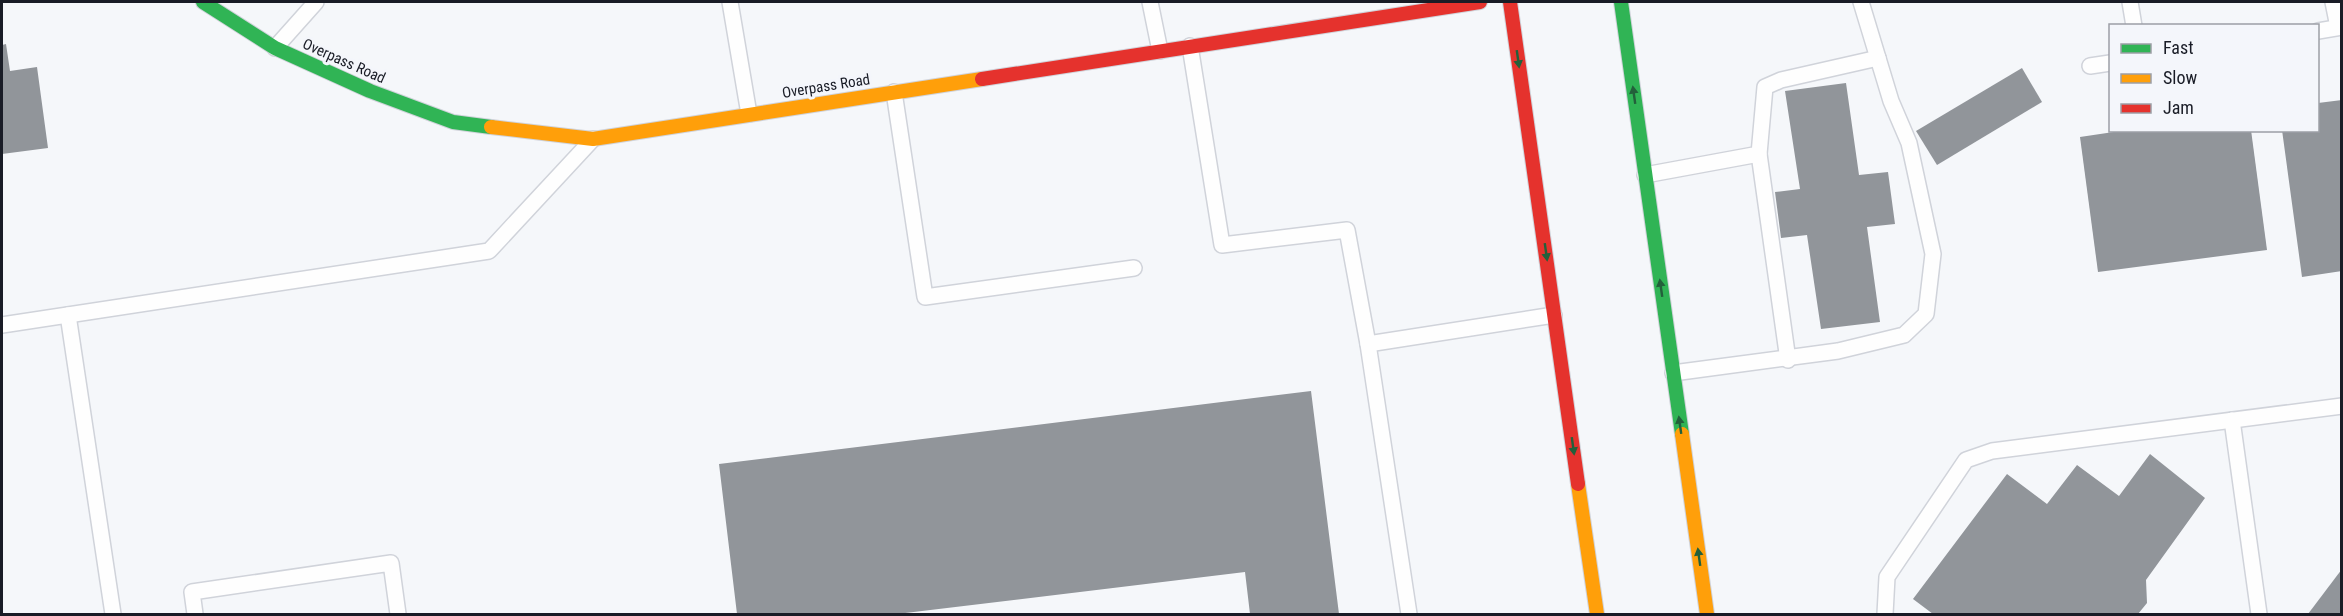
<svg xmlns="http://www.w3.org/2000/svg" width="2343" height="616" viewBox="0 0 2343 616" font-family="'Roboto Condensed',sans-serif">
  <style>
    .building { fill: #91959a }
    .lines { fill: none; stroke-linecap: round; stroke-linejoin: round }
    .lane-casing { stroke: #d0d3da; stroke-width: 18 }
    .fast-casing { stroke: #d0d3da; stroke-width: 16 }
    .slow-casing { stroke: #d0d3da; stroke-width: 16 }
    .jam-casing { stroke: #d0d3da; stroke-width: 16 }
    .lane { stroke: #fefefe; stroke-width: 15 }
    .fast { stroke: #30b455; stroke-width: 14 }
    .slow { stroke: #ff9f0a; stroke-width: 14 }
    .jam { stroke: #e5322d; stroke-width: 14 }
    .oneway { fill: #23603b }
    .labels { text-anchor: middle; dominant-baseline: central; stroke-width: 6; stroke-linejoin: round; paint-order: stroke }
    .street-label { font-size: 15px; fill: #191c26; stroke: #f4f6fb }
  </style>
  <rect width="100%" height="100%" fill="#f5f7fa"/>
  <g class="building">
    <polygon points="6,44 10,71 37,67 48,148 2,154 2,45"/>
    <polygon points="2022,68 2042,102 1937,165 1916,131"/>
    <polygon points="1846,83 1859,175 1888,172 1895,224 1867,227 1880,322 1821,329 1807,235 1781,238 1775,192 1800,189 1785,91"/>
    <polygon points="2342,100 2342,271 2302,277 2282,130 2318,130 2318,103"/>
    <polygon points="2127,130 2251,130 2267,250 2098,272 2080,137"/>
    <polygon points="1311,391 1339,614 1250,614 1245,572 897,614 737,614 719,464"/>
    <polygon points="2150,454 2205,498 2146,580 2147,603 2138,614 1933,614 1913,599 2007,474 2047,504 2077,465 2119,496"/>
    <polygon points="2342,569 2342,614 2308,614"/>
  </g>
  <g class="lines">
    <g class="lane-casing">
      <g id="lane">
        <polyline points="730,2 749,114"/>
        <polyline points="1150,2 1160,51"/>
        <polyline points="2130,2 2134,26"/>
        <polyline points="2333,2 2338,27"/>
        <polyline points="2318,31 2342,27"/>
        <polyline points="1190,46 1222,245 1347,230 1368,344 1554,315"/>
        <polyline points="275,48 316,2"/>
        <polyline points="2090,66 2110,63"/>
        <polyline points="894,92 925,297 1134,268"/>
        <polyline points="1759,154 1788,360"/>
        <polyline points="1645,175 1759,154 1765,87 1781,80 1878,58"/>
        <polyline points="68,315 113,614"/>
        <polyline points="2,325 489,251 593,139"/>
        <polyline points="1368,344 1409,614"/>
        <polyline points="1673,373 1838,351 1904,335 1926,314 1933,254 1909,143 1891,101 1861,2"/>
        <polyline points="2232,420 2259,614"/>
        <polyline points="195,614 192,592 391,563 398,614"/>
        <polyline points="1885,614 1887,577 1966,460 1992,451 2342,406"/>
      </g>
    </g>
    <g class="fast-casing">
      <g id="fast">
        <polyline points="203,2 275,48 370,91 453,122 491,127"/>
        <polyline points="1621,2 1682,434"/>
      </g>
    </g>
    <g class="slow-casing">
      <g id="slow">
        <polyline points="491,127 593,139 982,79"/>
        <polyline points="1682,434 1707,614"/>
        <polyline points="1578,484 1597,614"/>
      </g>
    </g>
    <g class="jam-casing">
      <g id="jam">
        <polyline points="1510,2 1578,484"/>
        <polyline points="982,79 1480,2"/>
      </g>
    </g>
    <use href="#lane" class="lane"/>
    <use href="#fast" class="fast"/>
    <use href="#slow" class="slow"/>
    <use href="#jam" class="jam"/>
  </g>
  <defs><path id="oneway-solid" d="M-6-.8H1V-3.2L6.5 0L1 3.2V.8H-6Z" transform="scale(1.5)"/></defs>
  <g class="oneway">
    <use href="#oneway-solid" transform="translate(1518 59) rotate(82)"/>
    <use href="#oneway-solid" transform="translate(1634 95) rotate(-98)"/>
    <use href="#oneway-solid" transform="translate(1546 252) rotate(82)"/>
    <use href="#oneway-solid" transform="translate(1661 288) rotate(-98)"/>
    <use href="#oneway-solid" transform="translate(1680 425) rotate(-98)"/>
    <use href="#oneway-solid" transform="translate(1573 446) rotate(82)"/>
    <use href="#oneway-solid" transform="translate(1699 557) rotate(-98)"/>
  </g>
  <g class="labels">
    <g class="street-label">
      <text transform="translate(344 61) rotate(24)">Overpass Road</text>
      <text transform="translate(826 86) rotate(-9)">Overpass Road</text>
    </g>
  </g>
  <rect width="2343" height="616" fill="none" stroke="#191c26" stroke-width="6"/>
  <rect x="2109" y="24" width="210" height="108" fill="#f4f6fb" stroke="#9c9fa6" stroke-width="1.5"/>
  <rect x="2121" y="44" width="30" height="9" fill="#30b455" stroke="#9c9fa6" stroke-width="1.5"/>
  <text x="2163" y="54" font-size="18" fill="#191c26">Fast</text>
  <rect x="2121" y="74" width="30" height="9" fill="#ff9f0a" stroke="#9c9fa6" stroke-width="1.5"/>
  <text x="2163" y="84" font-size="18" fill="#191c26">Slow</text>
  <rect x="2121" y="104" width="30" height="9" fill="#e5322d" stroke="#9c9fa6" stroke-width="1.5"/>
  <text x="2163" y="114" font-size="18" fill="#191c26">Jam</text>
</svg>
